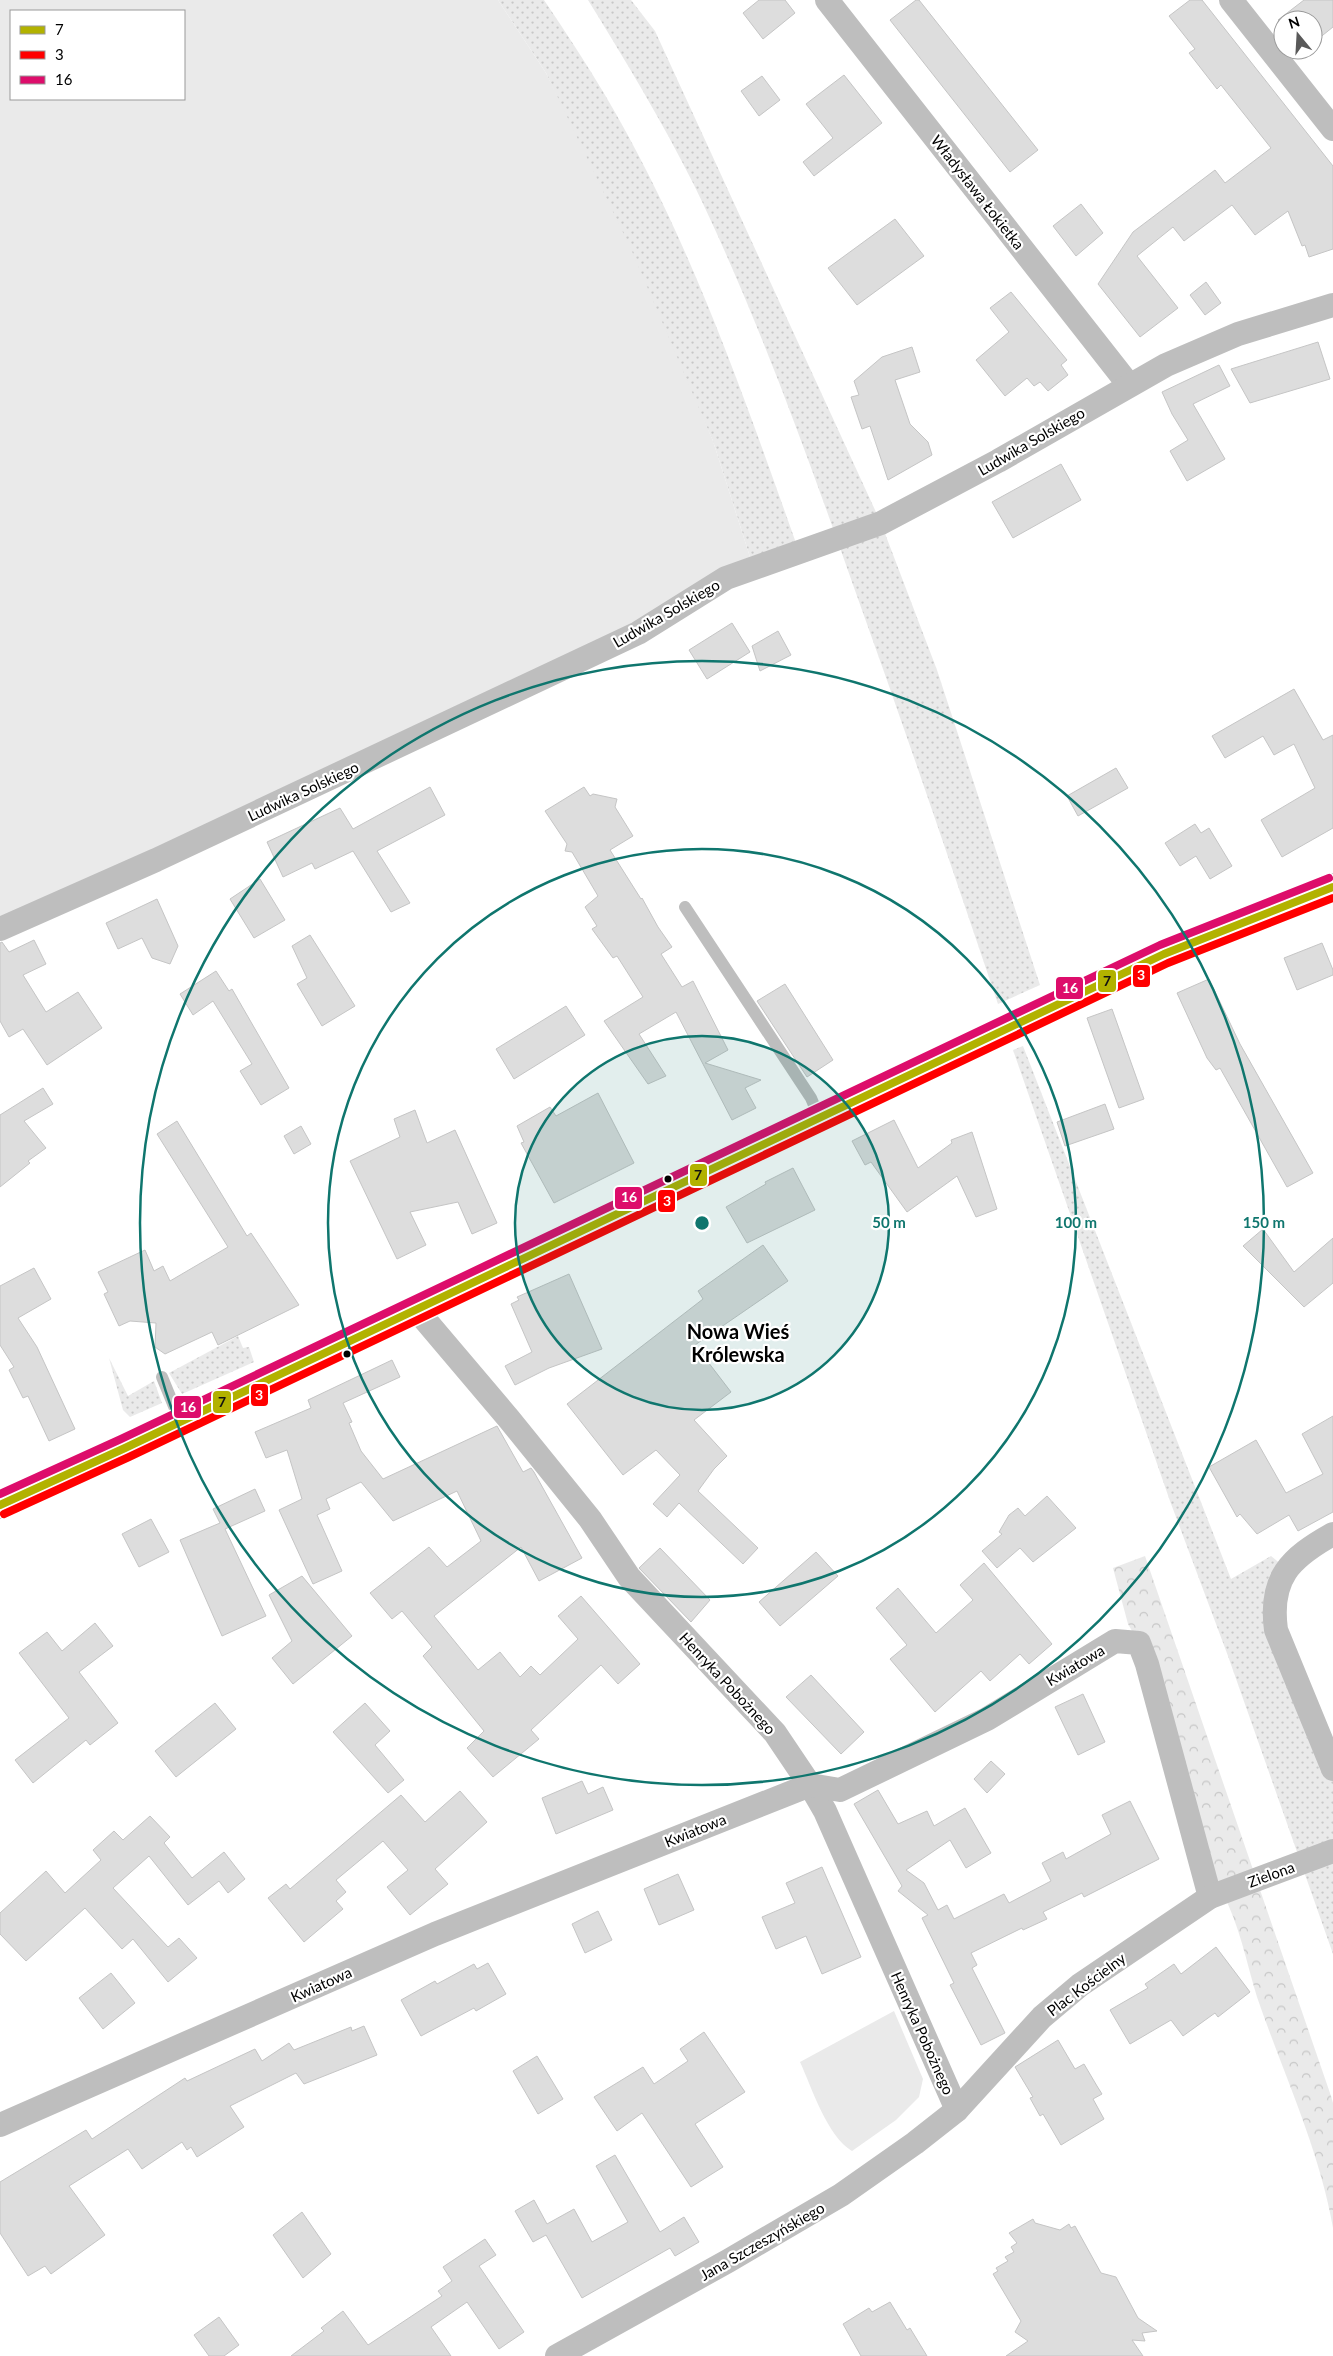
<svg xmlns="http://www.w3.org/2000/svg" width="1333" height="2356" viewBox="0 0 1333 2356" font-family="Lato,sans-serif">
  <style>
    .grass { fill: url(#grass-dots) }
    .forest { fill: url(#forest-crowns) }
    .green { fill: #eaeaea; fill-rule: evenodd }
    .building { fill: #ddd; stroke: #c5c5c5 }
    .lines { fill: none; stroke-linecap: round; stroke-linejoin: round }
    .lane { stroke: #bebebe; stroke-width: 12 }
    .street { stroke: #bebebe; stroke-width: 24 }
    .secondary { stroke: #c2c2c2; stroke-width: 28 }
    .bus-1-casing { stroke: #fff; stroke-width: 11 }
    .bus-2-casing { stroke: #fff; stroke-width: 11 }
    .bus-3-casing { stroke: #fff; stroke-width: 11 }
    .bus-1 { stroke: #b2b200; stroke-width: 8 }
    .bus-2 { stroke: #f00; stroke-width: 8 }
    .bus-3 { stroke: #dd0d6b; stroke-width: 8 }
    .ring { fill: none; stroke: #0f766e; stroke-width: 2.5 }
    .bus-dot { fill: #000; stroke: #fff; stroke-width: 2 }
    .labels { text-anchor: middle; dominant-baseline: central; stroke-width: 4.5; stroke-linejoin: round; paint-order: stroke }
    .street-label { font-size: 15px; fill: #000; stroke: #fff }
    .district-label { font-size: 20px; font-weight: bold; fill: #000; stroke: #fff }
    .centre { fill: #0f766e; stroke: #fff; stroke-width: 2.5 }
    .ring-label { font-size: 15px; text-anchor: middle; font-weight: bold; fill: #0f766e; stroke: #fff; stroke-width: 4.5; stroke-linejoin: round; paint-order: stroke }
    .line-badge { stroke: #fff; stroke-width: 2 }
    .badge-label { font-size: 14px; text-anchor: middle; font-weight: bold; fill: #fff }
    .pale-badge-label { font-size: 14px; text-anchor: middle; font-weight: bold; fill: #111 }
  </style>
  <defs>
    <pattern id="grass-dots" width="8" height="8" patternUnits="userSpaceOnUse" patternTransform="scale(1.25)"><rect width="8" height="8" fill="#eaeaea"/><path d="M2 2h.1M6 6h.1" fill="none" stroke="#c7c7c7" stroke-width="1.8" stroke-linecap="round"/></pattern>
    <pattern id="forest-crowns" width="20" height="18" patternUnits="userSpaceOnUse" patternTransform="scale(1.25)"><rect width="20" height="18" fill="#eaeaea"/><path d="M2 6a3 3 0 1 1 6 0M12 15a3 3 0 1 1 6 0" fill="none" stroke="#c7c7c7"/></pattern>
  </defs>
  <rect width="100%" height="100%" fill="#fff"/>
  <g class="grass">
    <path d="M 498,0 L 544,0 C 565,31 586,63 605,95 C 688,235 742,391 796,543 L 750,557 L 713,441 L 546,73 Z"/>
    <path d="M 588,0 L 631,0 L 655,31 L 881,523 L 937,670 L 1040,985 L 998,1004 C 952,868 906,732 857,596 C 808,457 758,317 694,185 C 662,121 625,60 588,0 Z"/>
    <polygon points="1023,1046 1231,1579 1271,1556 1287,1569 1275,1591 1333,1769 1333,1954 1228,1656 1170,1501 1013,1050"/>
    <polygon points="238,1336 243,1348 249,1347 254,1362 182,1394 169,1373"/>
    <polygon points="109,1358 128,1396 154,1381 162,1403 130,1417 123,1410"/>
  </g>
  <path class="forest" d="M 1145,1556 L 1331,2096 L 1333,2103 L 1333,2228 C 1319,2148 1283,2073 1257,1997 C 1246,1961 1240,1926 1222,1892 L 1210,1897 L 1139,1643 L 1128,1624 L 1113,1568 Z"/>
  <g class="green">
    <path d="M 0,0 L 498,0 L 546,73 L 631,249 L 713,441 L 750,557 L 726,578 L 0,929 ZM 11,11 L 184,11 L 184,99 L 11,99 Z"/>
    <path d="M 894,2011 L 923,2079 L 919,2097 L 896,2120 L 852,2151 C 827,2136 812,2088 800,2062 Z"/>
  </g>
  <g class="building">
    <polygon points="759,0 785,0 795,13 763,39 743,13"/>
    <polygon points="916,0 919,0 1038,150 1010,172 890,20"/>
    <polygon points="1190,0 1202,0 1333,166 1333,249 1309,257 1305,245 1302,246 1288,211 1255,235 1232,205 1184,241 1173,227 1137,256 1178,308 1140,337 1098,284 1133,232 1215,170 1225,183 1271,148 1221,85 1217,89 1189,53 1195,49 1169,16"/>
    <polygon points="1304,0 1333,0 1333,27 1313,43 1313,20 1278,20"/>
    <polygon points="844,75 882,123 814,176 803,162 833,138 806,104"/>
    <polygon points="762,76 780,100 759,116 741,91"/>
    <polygon points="1081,204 1103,233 1076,256 1053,226"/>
    <polygon points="895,219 924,256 857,305 828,268"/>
    <polygon points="1206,282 1221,303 1205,315 1190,295"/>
    <polygon points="1011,292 1067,360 1061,365 1068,375 1048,391 1040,382 1034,386 1027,378 1005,396 976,360 1009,332 990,308"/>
    <polygon points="1318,342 1330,379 1250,403 1231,369"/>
    <polygon points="912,347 920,372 895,380 910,424 928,442 932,455 888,480 870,426 862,429 851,397 859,395 854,381 882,357"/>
    <polygon points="1219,365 1230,386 1193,404 1225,459 1187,481 1170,451 1188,440 1172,414 1162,392"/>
    <polygon points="1061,464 1081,500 1013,538 992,502"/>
    <polygon points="732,623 750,652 707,679 689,650"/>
    <polygon points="778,631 791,655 760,671 752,646"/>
    <polygon points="1294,689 1323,740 1333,735 1333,828 1282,857 1261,820 1315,788 1294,744 1274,755 1263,736 1225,758 1212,736"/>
    <polygon points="1116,768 1128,788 1078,816 1067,796"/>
    <polygon points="430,787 445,815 377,851 410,903 391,912 353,851 315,869 312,863 283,877 267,842 340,808 353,829"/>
    <polygon points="584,787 590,796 593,794 617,799 615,807 633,836 610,850 641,899 642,898 658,927 672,947 661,954 682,987 693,981 728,1050 705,1063 761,1080 745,1088 756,1108 732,1120 676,1012 639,1034 666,1076 648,1084 604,1021 643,997 617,956 613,958 592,929 597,926 585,907 598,896 572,852 565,851 567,844 545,811"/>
    <polygon points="1195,824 1201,833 1209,828 1232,866 1210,879 1196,856 1180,866 1165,843"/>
    <polygon points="260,879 285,920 254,938 230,899"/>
    <polygon points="157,899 178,946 170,964 152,958 142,938 118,949 106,923"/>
    <polygon points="310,935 355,1006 322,1026 297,984 307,978 292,946"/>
    <polygon points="34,940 46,964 23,975 46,1012 78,992 102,1028 47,1065 23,1029 9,1037 0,1021 0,943 2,942 9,952"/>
    <polygon points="1322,943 1333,970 1333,975 1297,990 1284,958"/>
    <polygon points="216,971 229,991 232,989 289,1088 261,1105 240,1071 252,1064 213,1001 193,1015 180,994"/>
    <polygon points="1209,979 1240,1044 1313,1173 1287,1187 1220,1068 1216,1070 1207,1058 1177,993"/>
    <polygon points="785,984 833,1060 807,1077 757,1001"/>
    <polygon points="566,1006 585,1035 514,1079 496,1049"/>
    <polygon points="1112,1009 1144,1099 1119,1108 1087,1018"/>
    <polygon points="43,1088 53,1104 24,1121 46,1148 28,1161 30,1163 0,1187 0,1115"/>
    <polygon points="598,1093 634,1163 554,1203 521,1143 524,1142 517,1126 550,1107 556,1116"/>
    <polygon points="1105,1104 1114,1129 1065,1146 1057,1122"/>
    <polygon points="415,1110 427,1143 455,1130 497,1223 472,1234 458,1202 410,1212 426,1245 397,1259 350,1161 400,1137 394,1119"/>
    <polygon points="894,1120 918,1168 952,1143 951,1140 972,1132 997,1209 976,1217 957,1176 907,1212 871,1162 865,1165 852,1141"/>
    <polygon points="177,1121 247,1236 251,1233 299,1305 218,1345 212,1332 165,1354 155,1347 156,1323 130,1321 119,1326 104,1294 108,1292 98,1272 145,1250 154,1271 163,1266 170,1281 228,1247 157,1134"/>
    <polygon points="301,1126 311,1144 294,1154 284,1136"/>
    <polygon points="793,1168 815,1210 747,1243 726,1207 766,1184 765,1182"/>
    <polygon points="1263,1229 1294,1272 1333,1238 1333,1283 1304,1307 1243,1246"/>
    <polygon points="763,1245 788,1281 695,1345 731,1392 694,1420 727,1456 714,1469 698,1491 758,1548 743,1564 679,1503 667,1517 653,1504 680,1475 656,1450 623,1475 567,1404 703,1299 698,1291"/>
    <polygon points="34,1268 51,1299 18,1318 37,1347 75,1429 49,1441 28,1396 23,1398 9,1370 14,1367 0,1345 0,1286"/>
    <polygon points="569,1274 602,1349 549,1368 515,1385 505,1366 532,1352 511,1304 519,1300 517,1297"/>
    <polygon points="392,1360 400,1377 343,1403 352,1422 349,1423 361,1451 383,1479 497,1426 523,1472 531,1468 534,1472 582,1558 539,1581 521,1547 434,1616 478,1670 500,1652 520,1677 531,1666 540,1675 578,1639 558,1616 581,1596 640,1664 618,1684 601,1665 531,1730 539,1739 493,1777 467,1748 484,1731 423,1656 432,1647 402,1611 392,1619 370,1593 429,1547 447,1567 481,1541 457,1491 393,1521 361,1482 326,1499 330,1509 317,1515 342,1571 313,1584 279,1510 302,1499 287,1450 266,1458 255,1432 311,1408 308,1400"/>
    <polygon points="1333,1416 1333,1512 1298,1531 1289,1515 1257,1534 1240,1514 1237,1517 1209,1467 1256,1440 1286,1493 1323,1474 1302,1434"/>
    <polygon points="255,1489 265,1511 225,1529 266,1616 222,1636 180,1540 220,1523 213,1509"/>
    <polygon points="1047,1496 1076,1528 1033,1562 1020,1548 997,1568 982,1551 1002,1534 999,1532 1009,1515 1018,1508 1025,1516"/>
    <polygon points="151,1519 169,1552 139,1567 122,1534"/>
    <polygon points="660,1548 710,1600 691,1622 639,1568"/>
    <polygon points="816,1552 838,1576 780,1626 759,1602"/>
    <polygon points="984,1563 1052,1644 1029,1664 1020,1654 990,1681 981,1671 935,1712 890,1659 907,1645 876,1608 898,1588 936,1633 973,1600 960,1585"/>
    <polygon points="302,1576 352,1636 293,1684 272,1658 292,1641 269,1595"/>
    <polygon points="95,1623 113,1646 79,1672 118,1723 90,1745 86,1740 33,1783 15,1760 69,1718 19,1653 47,1632 62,1651"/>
    <polygon points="811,1675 864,1732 841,1754 786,1697"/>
    <polygon points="1083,1694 1105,1742 1078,1755 1055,1707"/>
    <polygon points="215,1703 236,1729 176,1777 155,1751"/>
    <polygon points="365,1703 390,1731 375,1745 404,1780 388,1793 333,1732"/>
    <polygon points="991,1761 1005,1774 987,1793 974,1779"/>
    <polygon points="582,1781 588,1794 603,1787 613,1810 556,1834 542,1798"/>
    <polygon points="878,1790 898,1824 927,1811 934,1826 965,1808 991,1853 966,1868 950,1840 906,1870 924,1883 938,1910 947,1905 954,1919 1004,1894 1009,1903 1051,1881 1042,1863 1063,1852 1066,1859 1111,1834 1102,1815 1130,1801 1159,1859 1084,1897 1082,1893 1043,1912 1047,1919 1023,1930 1022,1928 971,1953 977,1965 972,1968 1005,2033 981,2045 950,1985 954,1983 922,1918 928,1915 898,1891 902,1886 854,1804"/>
    <polygon points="460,1791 487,1822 435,1869 448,1884 410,1915 387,1887 408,1870 383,1841 336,1880 346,1892 336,1901 343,1909 304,1942 268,1898 286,1884 290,1889 401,1795 425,1822"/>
    <polygon points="150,1816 170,1837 164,1843 192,1878 224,1852 245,1879 228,1893 219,1881 188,1905 149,1856 113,1888 168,1947 179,1938 197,1958 168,1982 133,1939 122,1949 85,1908 26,1961 0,1934 0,1913 46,1871 65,1893 101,1860 93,1850 114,1831 123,1840"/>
    <polygon points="822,1867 861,1957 822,1974 806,1936 776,1949 762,1917 795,1903 786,1883"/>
    <polygon points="678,1874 694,1910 659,1925 644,1889"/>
    <polygon points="598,1911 612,1940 585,1953 572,1924"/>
    <polygon points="1216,1947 1250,1992 1218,2017 1215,2013 1183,2036 1171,2020 1130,2044 1110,2010 1148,1988 1145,1984 1174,1964 1181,1974"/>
    <polygon points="488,1963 506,1994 476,2011 474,2008 421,2036 401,2000 435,1981 437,1984 474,1964 477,1969"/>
    <polygon points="111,1973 135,2003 103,2029 79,1998"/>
    <polygon points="364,2026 377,2055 304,2084 296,2073 230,2106 244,2127 197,2157 191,2147 187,2150 182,2142 142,2169 128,2149 69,2186 105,2235 51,2274 45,2266 28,2276 0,2233 0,2182 86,2130 92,2139 185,2078 187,2081 255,2049 262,2061 289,2043 294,2050 351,2027 352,2031"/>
    <polygon points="704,2032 745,2092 695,2124 723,2167 691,2187 642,2113 617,2131 594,2097 643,2067 654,2084 688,2061 680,2049"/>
    <polygon points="1058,2040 1075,2069 1084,2064 1097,2086 1102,2094 1093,2099 1104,2119 1061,2145 1043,2114 1040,2116 1030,2098 1033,2097 1015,2067"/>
    <polygon points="537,2056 563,2099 538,2114 513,2071"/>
    <polygon points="615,2155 660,2232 684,2217 699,2242 675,2256 670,2248 582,2298 546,2235 533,2242 515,2211 534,2200 547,2224 574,2209 592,2242 628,2222 596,2166"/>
    <polygon points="302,2212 331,2254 303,2278 273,2235"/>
    <polygon points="1033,2219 1035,2223 1060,2230 1069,2224 1071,2228 1075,2226 1101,2273 1116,2277 1138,2318 1157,2331 1142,2333 1145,2341 1132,2340 1143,2356 1006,2356 1028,2341 1015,2332 1021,2321 993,2274 998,2271 996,2268 1008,2261 1005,2257 1014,2252 1011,2247 1017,2243 1009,2233"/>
    <polygon points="485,2239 496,2255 479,2266 524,2332 499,2349 467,2302 431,2327 451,2356 291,2356 324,2331 321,2328 343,2311 368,2345 442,2296 438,2291 452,2281 443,2267"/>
    <polygon points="890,2302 907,2330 910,2328 927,2356 861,2356 843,2324 869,2308 872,2312"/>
    <polygon points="219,2317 239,2345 224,2356 209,2356 194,2335"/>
  </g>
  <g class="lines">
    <g class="lane">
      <polyline points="685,907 811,1098 819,1117"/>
      <polyline points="162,1377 180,1421"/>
    </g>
    <g class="street">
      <polyline points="827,0 1129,385"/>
      <polyline points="1231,0 1333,129"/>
      <polyline points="0,929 156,860 638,633 726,578 881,523 998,461 1166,365 1238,334 1333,305"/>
      <polyline points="415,1308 509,1419 590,1519 629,1577 775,1733 810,1785 825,1811 957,2110"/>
      <path d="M 1333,1534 C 1290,1558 1269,1578 1276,1630 L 1333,1769"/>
      <polyline points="0,2125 435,1934 810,1785 840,1790 987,1719 1115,1641 1139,1643 1147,1664 1210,1897"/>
      <polyline points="557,2356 728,2261 841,2195 915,2143 957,2110 1042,2017 1080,1985 1210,1897 1333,1851"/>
    </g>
    <polyline class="secondary" points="0,1505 125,1448 1164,954 1333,887"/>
    <g class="bus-1-casing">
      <polyline id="bus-1" points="0,1505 125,1448 1164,954 1333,887"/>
    </g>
    <g class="bus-2-casing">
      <polyline id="bus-2" points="4,1514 129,1457 1168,963 1333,898"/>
    </g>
    <g class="bus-3-casing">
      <polyline id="bus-3" points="0,1494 121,1439 1160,945 1329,878"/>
    </g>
    <use href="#bus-1" class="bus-1"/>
    <use href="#bus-2" class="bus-2"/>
    <use href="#bus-3" class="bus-3"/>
  </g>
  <circle cx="702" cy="1223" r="187" fill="#0f766e" fill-opacity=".12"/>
  <g class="ring">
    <circle cx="702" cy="1223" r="187"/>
    <circle cx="702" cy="1223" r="374"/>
    <circle cx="702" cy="1223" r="562"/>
  </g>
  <g class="bus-dot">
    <circle cx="668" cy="1179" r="4.5"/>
    <circle cx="347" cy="1354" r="4.5"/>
  </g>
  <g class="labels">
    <g class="street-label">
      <text transform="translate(978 192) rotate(52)">Władysława Łokietka</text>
      <text transform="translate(1031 441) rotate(-30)">Ludwika Solskiego</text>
      <text transform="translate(666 613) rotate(-30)">Ludwika Solskiego</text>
      <text transform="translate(303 791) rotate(-25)">Ludwika Solskiego</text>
      <text transform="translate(1075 1665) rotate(-31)">Kwiatowa</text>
      <text transform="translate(728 1683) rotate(47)">Henryka Pobożnego</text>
      <text transform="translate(695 1830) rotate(-22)">Kwiatowa</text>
      <text transform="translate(1271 1874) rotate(-20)">Zielona</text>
      <text transform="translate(321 1984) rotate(-24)">Kwiatowa</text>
      <text transform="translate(1086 1984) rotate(-37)">Plac Kościelny</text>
      <text transform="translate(923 2033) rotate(66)">Henryka Pobożnego</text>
      <text transform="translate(762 2241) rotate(-30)">Jana Szczeszyńskiego</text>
    </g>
    <g class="district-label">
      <text x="738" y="1331">Nowa Wieś<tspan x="738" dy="23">Królewska</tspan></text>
    </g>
  </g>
  <circle cx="702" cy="1223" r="8" class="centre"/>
  <g class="ring-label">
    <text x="889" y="1228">50 m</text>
    <text x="1076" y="1228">100 m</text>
    <text x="1264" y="1228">150 m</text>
  </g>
  <g class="line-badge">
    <rect x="1132" y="964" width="19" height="24" rx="5" fill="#f00"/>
    <rect x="1097" y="969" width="20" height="24" rx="5" fill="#b2b200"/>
    <rect x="1055" y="976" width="29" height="24" rx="5" fill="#dd0d6b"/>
    <rect x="689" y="1163" width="19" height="24" rx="5" fill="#b2b200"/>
    <rect x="614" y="1186" width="29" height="24" rx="5" fill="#dd0d6b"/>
    <rect x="657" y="1189" width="19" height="24" rx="5" fill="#f00"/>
    <rect x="250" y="1383" width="19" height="24" rx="5" fill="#f00"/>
    <rect x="212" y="1390" width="20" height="24" rx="5" fill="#b2b200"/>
    <rect x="173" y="1395" width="29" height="24" rx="5" fill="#dd0d6b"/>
  </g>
  <g class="badge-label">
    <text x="1141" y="980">3</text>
    <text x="1070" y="993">16</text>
    <text x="629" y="1202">16</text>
    <text x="667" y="1206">3</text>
    <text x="259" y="1400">3</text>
    <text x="188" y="1412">16</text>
  </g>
  <g class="pale-badge-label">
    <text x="1107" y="986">7</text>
    <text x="698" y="1180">7</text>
    <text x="222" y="1407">7</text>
  </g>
  <rect x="10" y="10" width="175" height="90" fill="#ffffff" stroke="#999999"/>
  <rect x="20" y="26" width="25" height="8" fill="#b2b200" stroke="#999999"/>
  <text x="55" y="35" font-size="15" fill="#000000">7</text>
  <rect x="20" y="51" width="25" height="8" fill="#ff0000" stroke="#999999"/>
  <text x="55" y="60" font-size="15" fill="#000000">3</text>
  <rect x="20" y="76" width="25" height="8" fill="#dd0d6b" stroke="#999999"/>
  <text x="55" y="85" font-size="15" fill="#000000">16</text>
  <g transform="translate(1298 35) rotate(342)"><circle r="24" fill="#ffffff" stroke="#999999"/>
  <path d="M0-4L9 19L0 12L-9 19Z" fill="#595959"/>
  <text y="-8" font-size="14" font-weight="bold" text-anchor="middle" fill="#000000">N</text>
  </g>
</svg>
